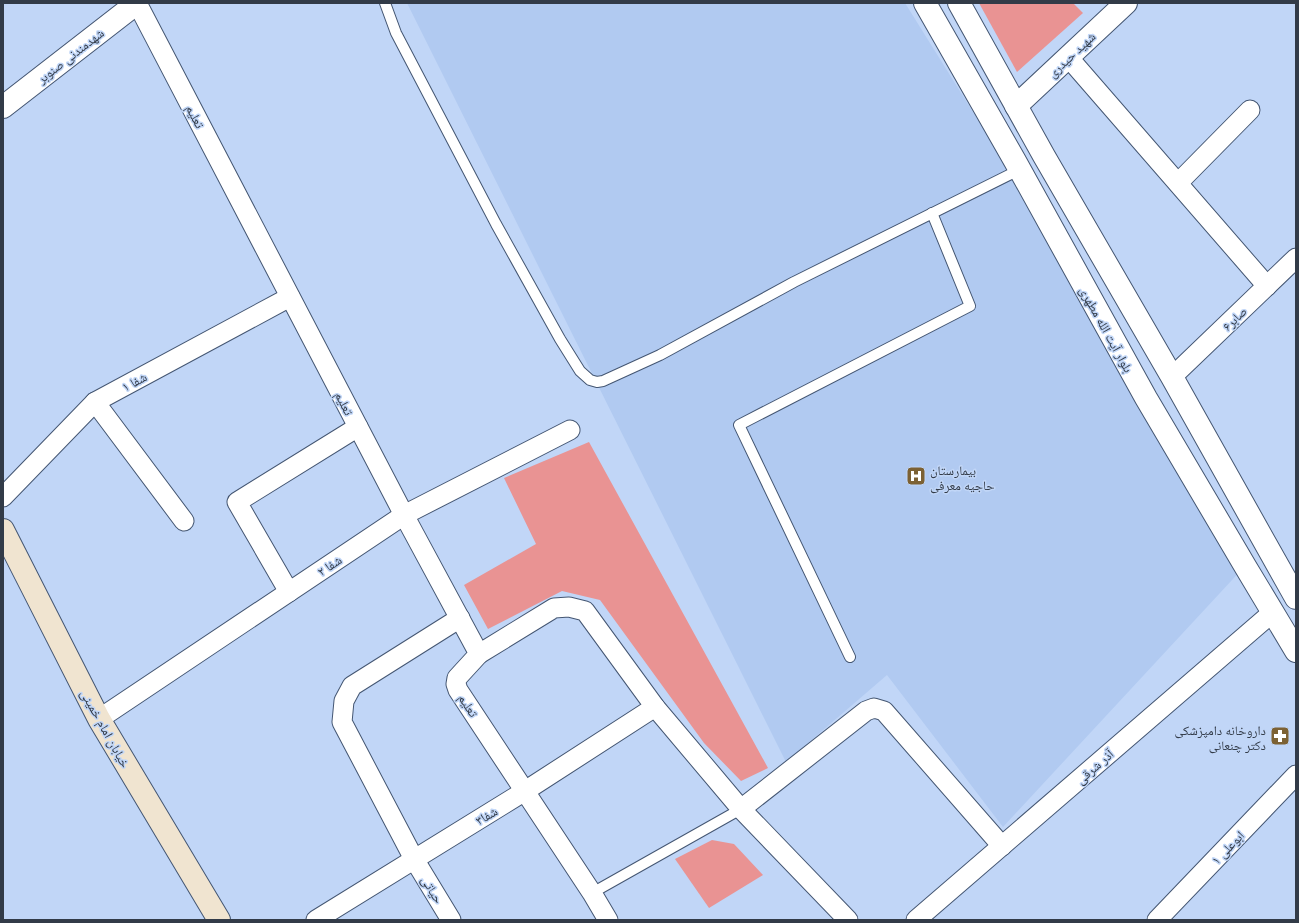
<svg xmlns="http://www.w3.org/2000/svg" width="1299" height="923" viewBox="0 0 1299 923" font-family="'Playfair Display','Noto Naskh Arabic',serif">
  <style>
    .built { fill: #b1caf1 }
    .green { fill: #e99393 }
    .lines { fill: none; stroke-linecap: round; stroke-linejoin: round }
    .service-casing { stroke: #445672; stroke-width: 12 }
    .minor-casing { stroke: #445672; stroke-width: 21 }
    .tertiary-casing { stroke: #445672; stroke-width: 24 }
    .secondary-casing { stroke: #445672; stroke-width: 24 }
    .service { stroke: #fff; stroke-width: 10 }
    .minor { stroke: #fff; stroke-width: 19 }
    .tertiary { stroke: #fff; stroke-width: 22 }
    .secondary { stroke: #f0e4d0; stroke-width: 22 }
    .labels { text-anchor: middle; dominant-baseline: central; stroke-width: 3; stroke-linejoin: round; paint-order: stroke }
    .street-label { font-size: 13px; fill: #323b48; stroke: #c1d6f7 }
    .poi-label { font-size: 13px; fill: #323b48; stroke: #c1d6f7; text-anchor: start }
  </style>
  <rect width="100%" height="100%" fill="#c1d6f7"/>
  <polygon class="built" points="407,3 905,3 1011,173 1245,566 1003,827 887,675 786,762"/>
  <g class="green">
    <polygon points="979,3 1073,3 1083,13 1017,72"/>
    <polygon points="589,442 768,768 741,781 704,743 600,600 562,591 488,629 464,585 536,544 504,478"/>
    <polygon points="712,840 734,844 763,875 709,908 675,859"/>
  </g>
  <g class="lines">
    <g class="service-casing">
      <g id="service">
        <polyline points="385,3 396,33 496,224 560,339 580,371 590,380 597,382 603,381 660,355 794,282 1019,170"/>
        <polyline points="850,657 739,425 970,306 932,213"/>
        <polyline points="592,893 741,809"/>
      </g>
    </g>
    <g class="minor-casing">
      <g id="minor">
        <polyline points="137,3 404,515 479,654 457,678 456,684 458,690 592,893 608,920"/>
        <polyline points="1068,57 1267,286"/>
        <polyline points="1178,183 1250,110"/>
        <polyline points="1172,377 1296,258"/>
        <polyline points="95,402 184,521"/>
        <polyline points="3,497 95,402 290,297"/>
        <polyline points="289,592 237,502 358,427"/>
        <polyline points="479,654 554,608 569,607 585,611 655,707 741,809 848,920"/>
        <polyline points="99,719 404,515 570,430"/>
        <polyline points="741,809 866,711 874,708 884,711 1002,846"/>
        <polyline points="316,920 525,791 655,707"/>
        <polyline points="451,920 414,859 342,722 344,701 352,686 460,618"/>
        <polyline points="916,920 1273,612"/>
        <polyline points="1157,920 1296,775"/>
      </g>
    </g>
    <g class="tertiary-casing">
      <g id="tertiary">
        <polyline points="925,3 1015,161 1146,398 1245,566 1296,651"/>
        <polyline points="959,3 1044,156 1172,377 1296,598"/>
        <polyline points="1016,106 1126,3"/>
        <polyline points="3,107 137,3"/>
      </g>
    </g>
    <g class="secondary-casing">
      <polyline id="secondary" points="3,530 99,719 219,920"/>
    </g>
    <use href="#service" class="service"/>
    <use href="#minor" class="minor"/>
    <use href="#tertiary" class="tertiary"/>
    <use href="#secondary" class="secondary"/>
  </g>
  <defs>
    <g id="hospital-square" transform="scale(1)"><rect x="-9" y="-9" width="18" height="18" rx="4" fill="#7c6133" stroke="#c1d6f7"/><path d="M-5-5h3v3.5h4V-5h3V5h-3V1.5h-4V5h-3Z" fill="#fff"/></g>
    <g id="pharmacy-square" transform="scale(1)"><rect x="-9" y="-9" width="18" height="18" rx="4" fill="#7c6133" stroke="#c1d6f7"/><path d="M-2-6h4v4h4v4h-4v4h-4v-4h-4v-4h4Z" fill="#fff"/></g>
  </defs>
  <g fill-rule="evenodd">
    <use href="#hospital-square" x="916" y="476"/>
    <use href="#pharmacy-square" x="1280" y="736"/>
  </g>
  <g class="labels">
    <g class="street-label">
      <text transform="translate(1071 54) rotate(-43)">شهید حیدری</text>
      <text transform="translate(70 55) rotate(-38)">شهدمندنی صنوبر</text>
      <text transform="translate(196 116) rotate(62)">تعلیم</text>
      <text transform="translate(1234 318) rotate(-44)">صابر۶</text>
      <text transform="translate(1107 329) rotate(61)">بلوار آیت الله مطهری</text>
      <text transform="translate(134 381) rotate(-28)">شفا ۱</text>
      <text transform="translate(345 403) rotate(63)">تعلیم</text>
      <text transform="translate(329 565) rotate(-34)">شفا ۲</text>
      <text transform="translate(469 705) rotate(57)">تعلیم</text>
      <text transform="translate(106 728) rotate(61)">خیابان امام خمینی</text>
      <text transform="translate(1094 766) rotate(-41)">آذر شرقی</text>
      <text transform="translate(486 815) rotate(-31)">شفا۳</text>
      <text transform="translate(1227 847) rotate(-46)">ابوعلی ۱</text>
      <text transform="translate(433 889) rotate(59)">حیاتی</text>
    </g>
    <g class="poi-label">
      <text x="930" y="469">بیمارستان<tspan x="930" dy="15">حاجیه معرفی</tspan></text>
      <text x="1266" y="729" text-anchor="end">داروخانه دامپزشکی<tspan x="1266" dy="15">دکتر چنعانی</tspan></text>
    </g>
  </g>
  <rect width="1299" height="923" fill="none" stroke="#323b48" stroke-width="8"/>
</svg>
